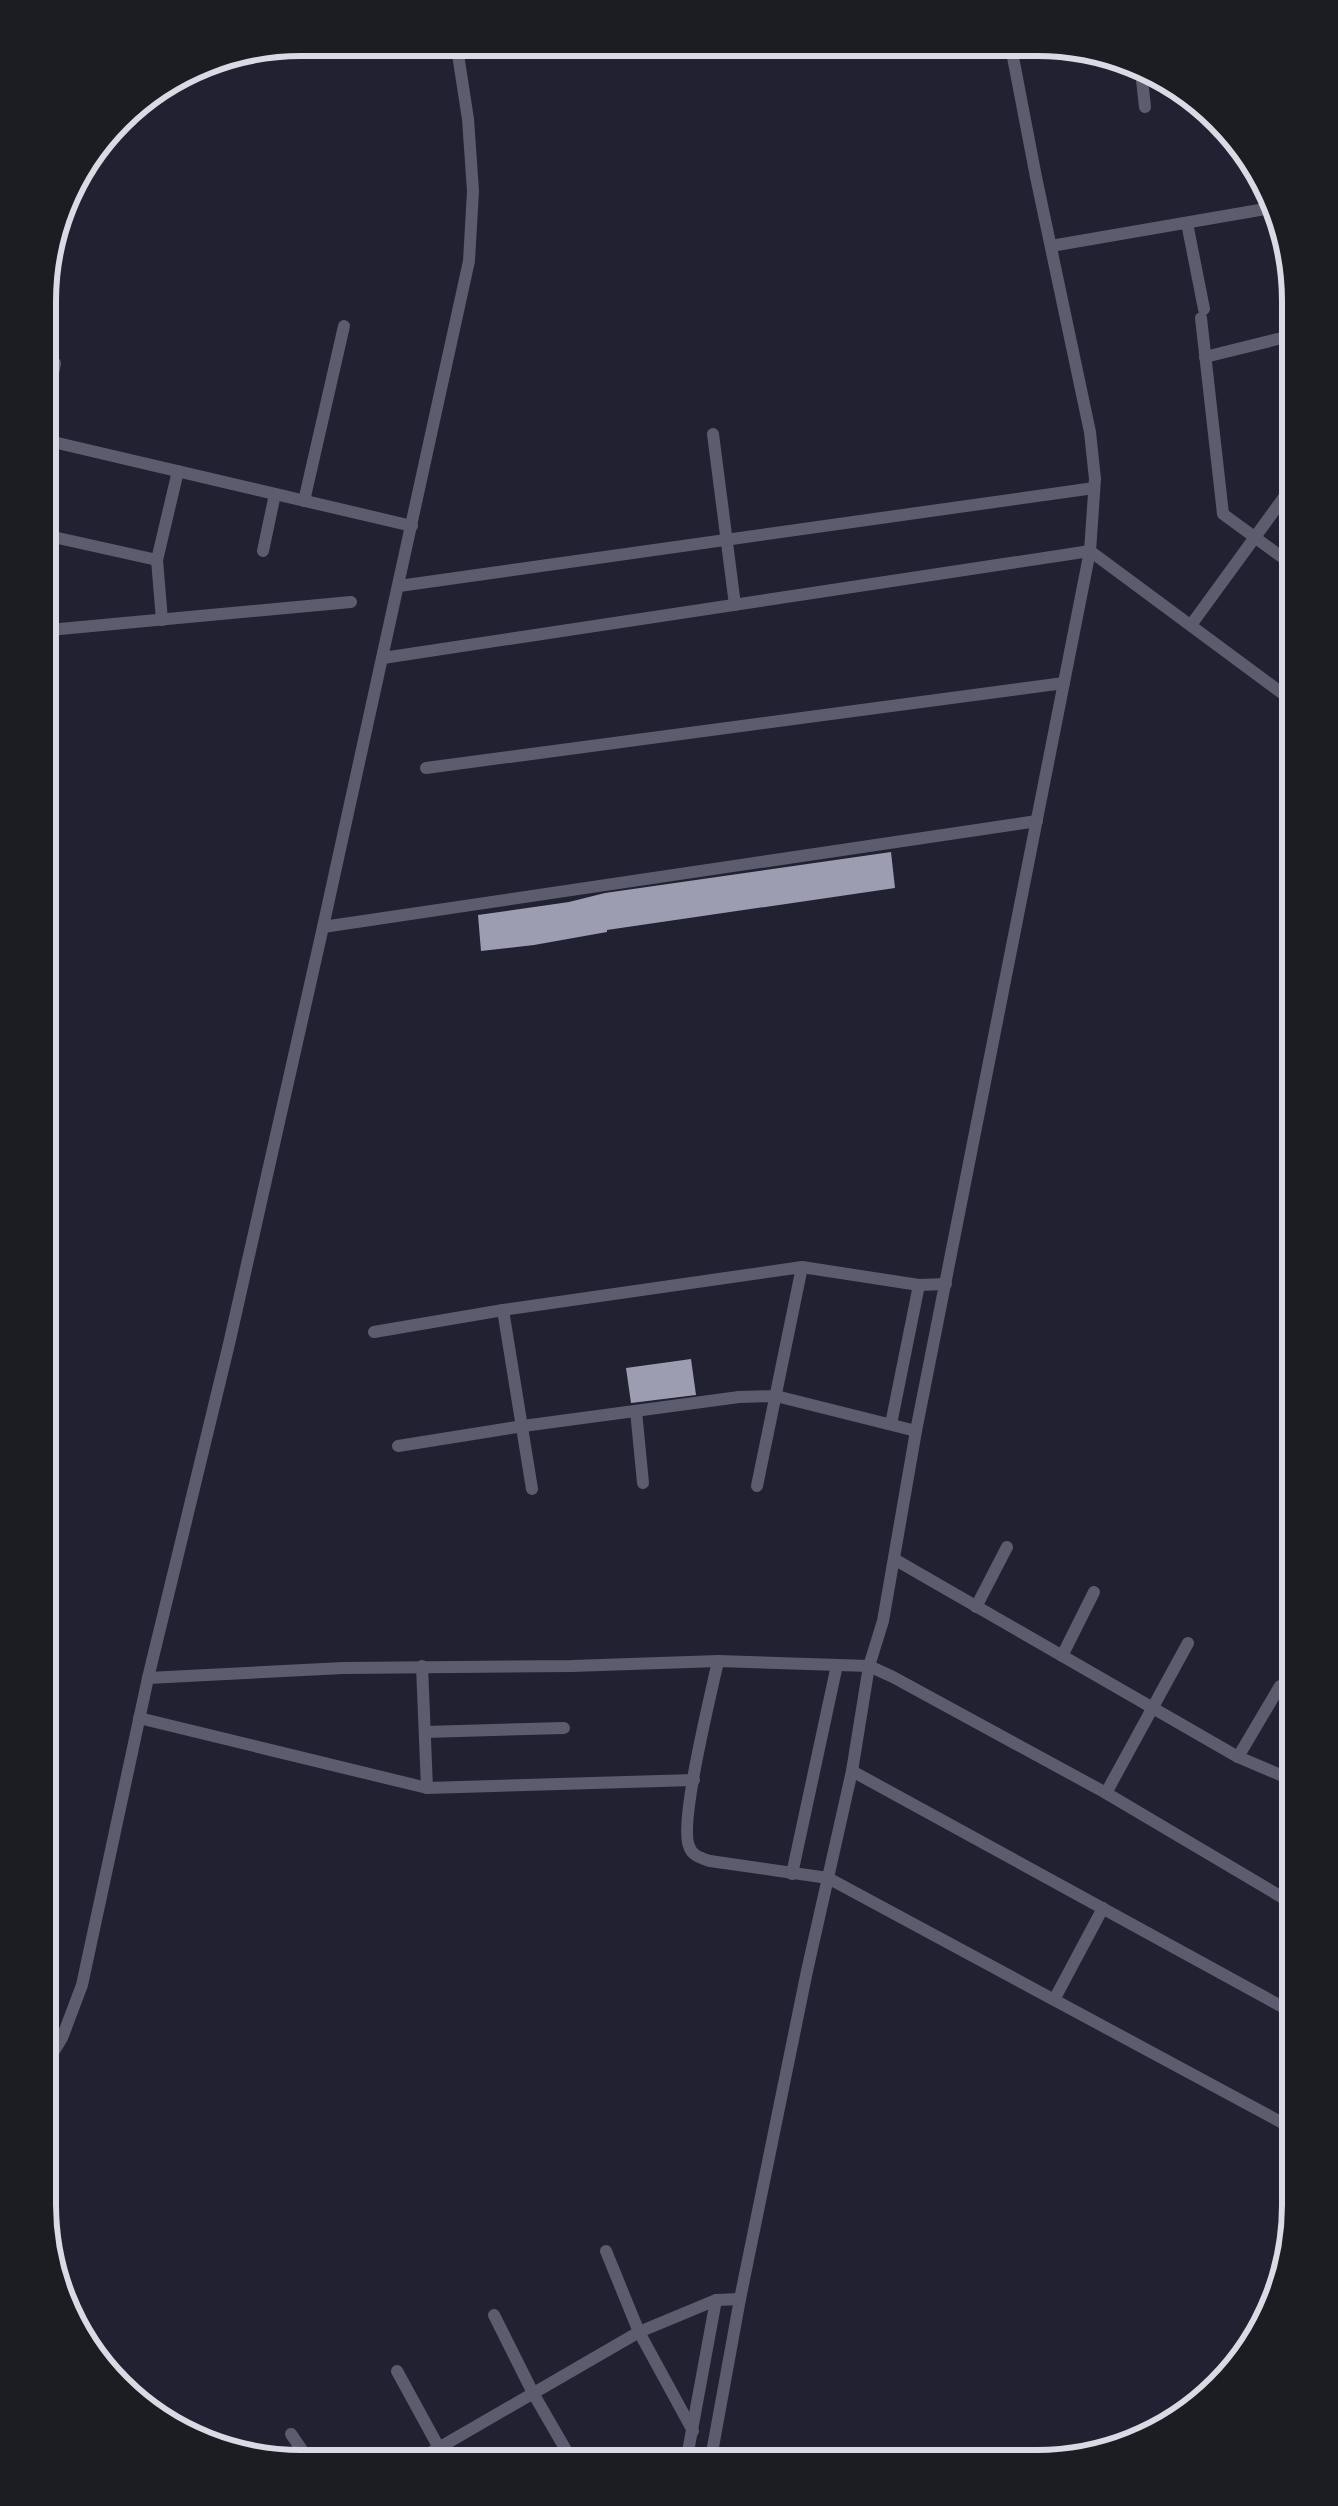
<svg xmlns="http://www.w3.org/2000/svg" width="1338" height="2506" viewBox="0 0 1338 2506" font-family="'Source Serif 4',serif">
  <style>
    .building { fill: #9d9db1 }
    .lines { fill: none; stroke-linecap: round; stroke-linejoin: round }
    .street { stroke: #5c5c6e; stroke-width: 12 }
    .rim { fill: none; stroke: #dadae5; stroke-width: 6 }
  </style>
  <rect width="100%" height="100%" fill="#222131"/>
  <g class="building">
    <polygon points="891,852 895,888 607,930 607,932 534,945 481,951 478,915 569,902 605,893"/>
    <polygon points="691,1359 696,1395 631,1403 626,1368"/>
  </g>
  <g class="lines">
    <g class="street">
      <polyline points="1141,71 1145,107"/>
      <polyline points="1187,223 1204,309"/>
      <polyline points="1051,246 1271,208"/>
      <polyline points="1201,318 1223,514 1290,563"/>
      <polyline points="1205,357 1290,336"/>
      <polyline points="50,388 55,363"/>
      <polyline points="713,434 735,605"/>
      <polyline points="49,441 412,526"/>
      <polyline points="304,501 344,326"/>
      <polyline points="49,536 157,560"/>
      <polyline points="263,551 275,494"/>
      <polyline points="399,586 1094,488"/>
      <polyline points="162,620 157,560 178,471"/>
      <polyline points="1191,625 1290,489"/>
      <polyline points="49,630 351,602"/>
      <polyline points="383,658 1090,551 1290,699"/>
      <polyline points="426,768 1064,683"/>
      <polyline points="323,927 1037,821"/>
      <polyline points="503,1310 532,1489"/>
      <polyline points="374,1332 503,1310 802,1267 919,1285 946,1284"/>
      <polyline points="636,1411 643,1483"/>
      <polyline points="891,1424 919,1285"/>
      <polyline points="398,1446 523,1426 739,1397 776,1396 916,1431"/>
      <polyline points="757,1486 802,1267"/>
      <polyline points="894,1559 1238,1757 1290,1779"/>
      <polyline points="976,1607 1007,1547"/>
      <polyline points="1062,1656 1094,1592"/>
      <path d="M 718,1661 C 711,1694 679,1822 689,1846 C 692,1856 701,1858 710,1861 L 828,1878 L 1290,2127"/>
      <polyline points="422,1666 427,1788"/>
      <polyline points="148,1678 343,1668 572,1666 718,1661 869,1666 893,1677 1106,1793 1290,1902"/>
      <polyline points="139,1718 427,1788 694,1780"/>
      <polyline points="425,1732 564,1728"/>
      <polyline points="1238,1757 1280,1686"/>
      <polyline points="852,1771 1290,2011"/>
      <polyline points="1106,1793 1188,1643"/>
      <polyline points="792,1874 837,1665"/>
      <polyline points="1055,1998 1103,1908"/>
      <polyline points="48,2061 62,2038 82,1985 148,1678 229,1344 323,927 469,261 473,191 468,119 457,48"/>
      <polyline points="606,2251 639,2332 693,2431"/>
      <polyline points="494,2315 533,2393 570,2457"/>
      <polyline points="397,2371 444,2457"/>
      <polyline points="291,2434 306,2456"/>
      <polyline points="423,2457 639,2332 716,2300 740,2299"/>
      <polyline points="687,2457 716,2300"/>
      <polyline points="711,2458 740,2299 807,1971 852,1771 869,1666 883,1621 916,1431 1090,551 1095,479 1090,432 1036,177 1012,52"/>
    </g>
  </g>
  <path d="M0 0H1338V2506H0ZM301 56H1037A245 245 0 0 1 1282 301V2205A245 245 0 0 1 1037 2450H301A245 245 0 0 1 56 2205V301A245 245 0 0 1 301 56Z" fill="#1c1c23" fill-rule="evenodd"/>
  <path class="rim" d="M301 56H1037A245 245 0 0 1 1282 301V2205A245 245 0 0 1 1037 2450H301A245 245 0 0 1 56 2205V301A245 245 0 0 1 301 56Z"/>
</svg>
